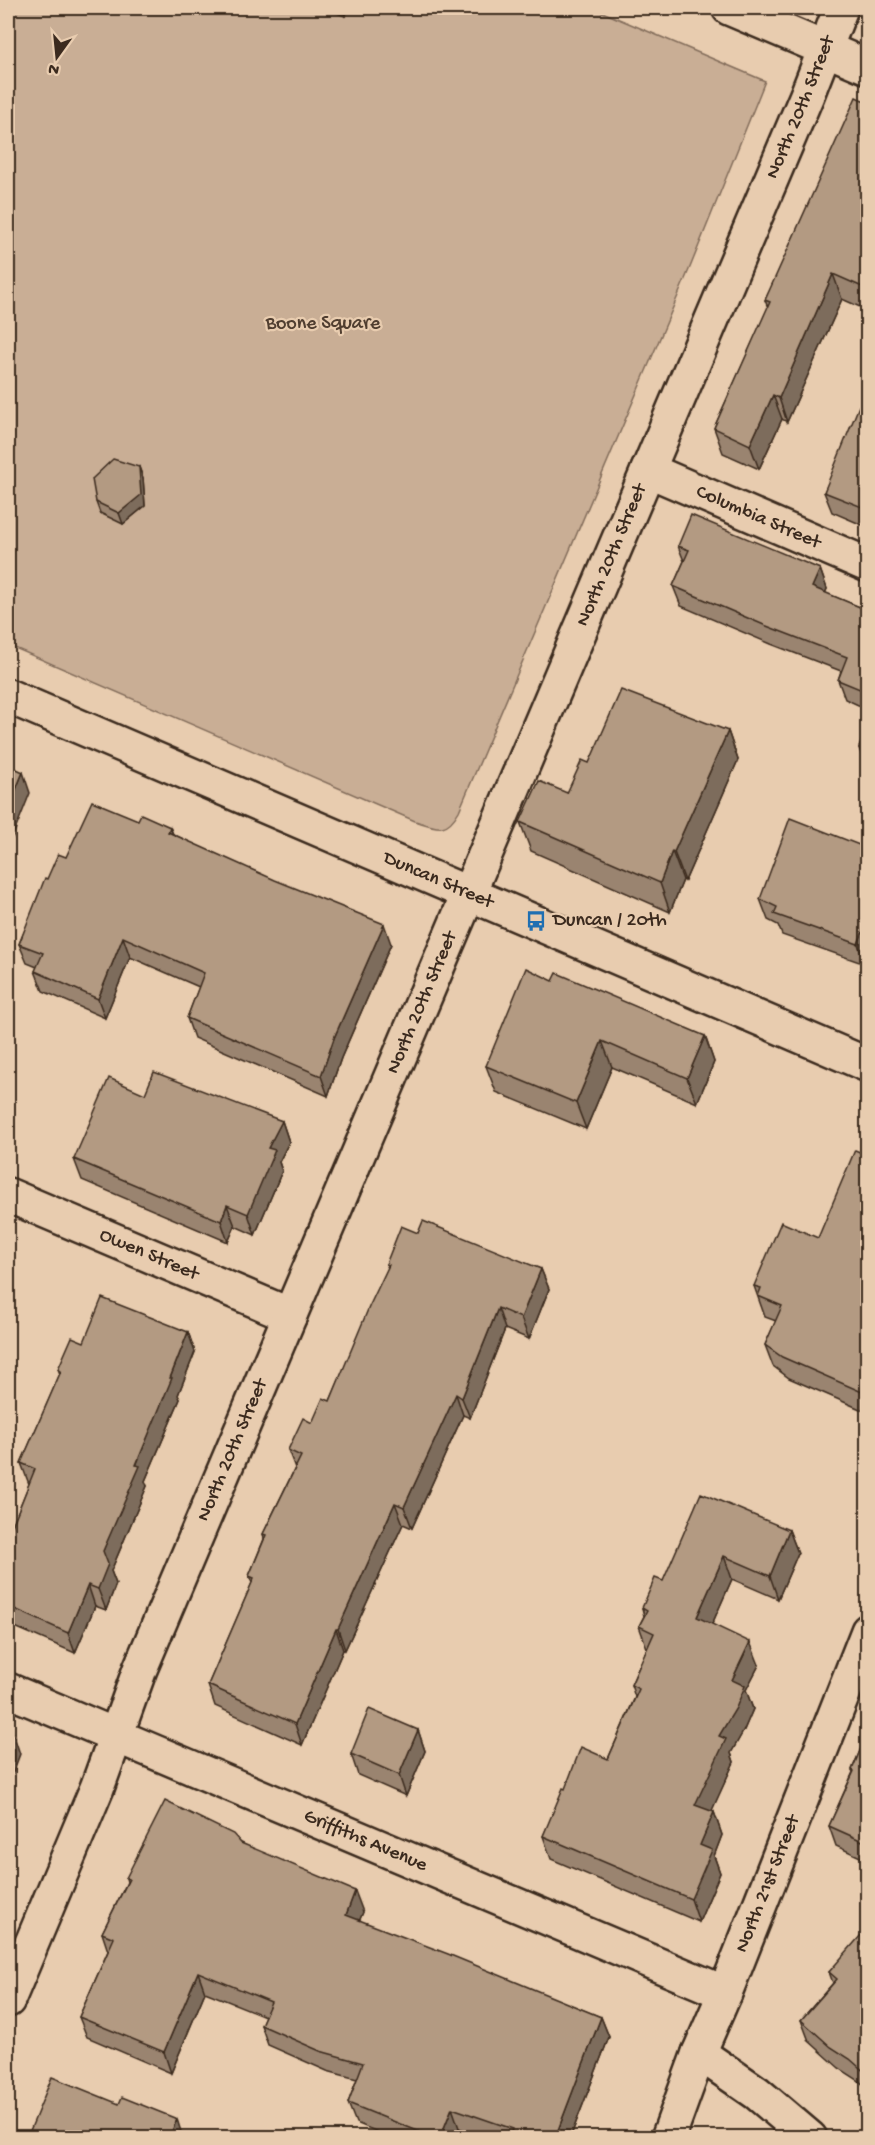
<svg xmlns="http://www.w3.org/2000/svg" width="875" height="2145" viewBox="0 0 875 2145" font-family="'Gochi Hand',sans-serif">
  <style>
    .green { fill: #c9ae95; stroke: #826c5a; stroke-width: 1.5 }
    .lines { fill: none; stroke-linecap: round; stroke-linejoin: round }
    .street-casing { stroke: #3b2a1e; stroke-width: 38 }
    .street { stroke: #e8ccaf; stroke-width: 33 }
    .wall { fill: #9a8470; stroke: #3b2a1e; stroke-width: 1.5 }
    .shaded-wall { fill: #7d6c5b; stroke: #3b2a1e; stroke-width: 1.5 }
    .building { fill: #b39a82; stroke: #3b2a1e; stroke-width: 1.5 }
    .labels { text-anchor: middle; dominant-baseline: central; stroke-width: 4.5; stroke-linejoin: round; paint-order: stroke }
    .street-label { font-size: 20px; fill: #3b2a1e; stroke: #e8ccaf }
    .park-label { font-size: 20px; fill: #503e30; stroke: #e8ccaf }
    .poi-label { font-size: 20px; fill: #3b2a1e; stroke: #e8ccaf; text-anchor: start }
  </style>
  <rect width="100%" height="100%" fill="#e8ccaf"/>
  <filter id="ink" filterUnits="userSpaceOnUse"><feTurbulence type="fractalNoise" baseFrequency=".0167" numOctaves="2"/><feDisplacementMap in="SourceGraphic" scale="12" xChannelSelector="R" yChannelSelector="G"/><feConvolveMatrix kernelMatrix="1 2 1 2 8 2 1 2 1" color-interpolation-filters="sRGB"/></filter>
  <g filter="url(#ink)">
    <path class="green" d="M 8,8 L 593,8 L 765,81 L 691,265 L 459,811 C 446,834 437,828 415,821 L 8,645 Z"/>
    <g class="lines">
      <g class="street-casing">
        <g id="street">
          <polyline points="729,8 868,67"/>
          <path id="s1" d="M 648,470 L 868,565"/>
          <path id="s2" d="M 8,696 L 868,1065"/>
          <path id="s3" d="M 8,1195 L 290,1315"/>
          <path id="s4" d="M 8,1690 L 725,1993"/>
          <path id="s5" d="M 8,2000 L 97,1788 L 140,1669 L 807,95 L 841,8"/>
          <polyline points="699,2053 757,2093 810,2138"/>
          <path id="s6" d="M 668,2138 L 699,2053 L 725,1993 L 868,1631"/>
        </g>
      </g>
      <use href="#street" class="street"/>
    </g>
    <g class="wall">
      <polygon points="324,8 349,8 345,16"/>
      <polygon points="867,102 867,310 842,299 787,422 782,419 759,469 723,453 714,428 768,308 765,300"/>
      <polygon points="867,409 867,527 832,512 824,492"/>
      <polygon points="139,467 143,478 145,506 123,524 100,513 96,502"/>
      <polygon points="678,546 820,569 827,589 825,593 867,610 867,709 845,699 838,680 841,671 771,644 681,606 673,586 684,561"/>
      <polygon points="867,726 867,769 866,768 859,748"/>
      <polygon points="728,731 738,760 685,881 683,880 670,912 531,851 520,822 567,793 589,763"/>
      <polygon points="138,820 170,827 173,834 391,944 341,1058 328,1096 194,1038 187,1018 199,987 130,957 105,1018 43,991 35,971 37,967 27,963 19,944 47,879 66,857"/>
      <polygon points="867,848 865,964 782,935 778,925 768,920 760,899"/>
      <polygon points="553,981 705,1036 714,1062 697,1103 612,1067 586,1129 496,1092 486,1066"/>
      <polygon points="145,1094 282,1121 289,1142 279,1162 282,1171 255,1235 235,1226 228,1242 82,1180 74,1159"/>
      <polygon points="867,1155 867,1412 789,1378 773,1366 765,1345 776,1321 765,1317 754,1286 818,1238"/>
      <polygon points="418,1233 541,1269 549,1289 529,1339 505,1329 470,1418 463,1415 412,1528 403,1524 345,1650 343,1650 302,1745 215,1706 208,1685 252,1583 249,1576 264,1539 263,1534 295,1468 288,1450 330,1401 388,1268 386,1264"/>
      <polygon points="188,1332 195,1352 178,1395 180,1399 145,1481 147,1486 111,1571 116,1584 106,1610 95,1606 75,1653 8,1624 8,1536 29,1484 21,1463 60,1374 58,1369 84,1342"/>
      <polygon points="789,1530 798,1553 778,1599 732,1579 712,1624 759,1665 746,1690 753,1709 744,1730 731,1753 734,1762 711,1811 714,1812 722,1835 714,1856 720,1873 699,1922 551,1859 543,1836 565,1789 608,1759 635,1697 631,1685 647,1648 639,1626 644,1616 642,1608 663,1581"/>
      <polygon points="418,1730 425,1751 406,1796 358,1775 351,1754"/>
      <polygon points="867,1734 867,1860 836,1846 829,1826 853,1772 852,1770"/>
      <polygon points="241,1843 363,1912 359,1921 601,2017 609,2037 570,2138 485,2138 459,2128 455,2138 392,2138 356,2123 348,2103 357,2079 327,2071 268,2045 261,2025 265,2016 205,1992 171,2073 87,2037 79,2017 108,1951 102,1933 127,1882 126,1878"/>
      <polygon points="867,1940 867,2088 858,2080 839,2068 809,2041 801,2020 833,1983 829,1972"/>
    </g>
    <g class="shaded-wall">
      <polygon points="342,8 349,8 345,16"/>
      <polygon points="833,274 842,299 787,422 779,398"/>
      <polygon points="773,395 782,419 759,469 750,445"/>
      <polygon points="139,467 143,478 145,506 123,524 119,513"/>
      <polygon points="820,569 827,589 819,607 812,587"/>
      <polygon points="728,731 738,760 685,881 674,852"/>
      <polygon points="23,772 30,793 8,848 8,809"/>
      <polygon points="170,827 178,847 168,832"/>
      <polygon points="672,851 683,880 670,912 660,883"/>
      <polygon points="867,920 867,960 865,964 858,944"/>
      <polygon points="384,924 391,944 341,1058 328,1096 321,1076 334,1038"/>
      <polygon points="123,937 130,957 105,1018 98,999"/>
      <polygon points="705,1036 714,1062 697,1103 687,1078"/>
      <polygon points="602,1041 612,1067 586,1129 576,1103"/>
      <polygon points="282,1121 289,1142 279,1162 282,1171 255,1235 248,1214 268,1148"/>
      <polygon points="227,1205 235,1226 228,1242 221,1221"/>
      <polygon points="541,1269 549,1289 529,1339 521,1318"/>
      <polygon points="498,1308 505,1329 470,1418 462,1398"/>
      <polygon points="188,1332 195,1352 178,1395 180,1399 145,1481 147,1486 111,1571 116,1584 106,1610 98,1589 103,1551"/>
      <polygon points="867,1378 867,1408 862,1392"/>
      <polygon points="456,1394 463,1415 412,1528 404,1507"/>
      <polygon points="395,1503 403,1524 345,1650 338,1629"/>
      <polygon points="789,1530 798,1553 778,1599 770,1576"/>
      <polygon points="724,1556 732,1579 705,1640 697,1617"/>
      <polygon points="88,1585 95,1606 75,1653 68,1633"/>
      <polygon points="336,1629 343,1650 302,1745 295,1724"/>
      <polygon points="750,1642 759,1665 746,1690 753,1709 744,1730 731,1753 734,1762 704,1828 695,1805 719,1736 732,1680"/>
      <polygon points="418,1730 425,1751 406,1796 399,1775"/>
      <polygon points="13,1733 20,1754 8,1786 8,1747"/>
      <polygon points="714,1812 722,1835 714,1856 720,1873 699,1922 691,1899 700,1845"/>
      <polygon points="355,1891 363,1912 353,1936 346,1915"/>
      <polygon points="198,1972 205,1992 171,2073 164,2052"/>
      <polygon points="601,2017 609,2037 570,2138 555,2138"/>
      <polygon points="452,2108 459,2128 455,2138 440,2138"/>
      <polygon points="177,2119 183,2138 169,2138"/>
    </g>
    <g class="building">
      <polygon points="856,97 867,102 867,289 833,274 779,398 773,395 750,445 714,428 770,302 765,300"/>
      <polygon points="859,406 867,409 867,509 824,492"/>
      <polygon points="113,459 139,467 141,495 119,513 96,502 92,479"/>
      <polygon points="691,515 820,569 812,587 867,610 867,692 838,680 847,657 764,625 673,586 689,550 678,546"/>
      <polygon points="621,690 728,731 674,852 672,851 660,883 520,822 539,781 567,793 582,760 589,763"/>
      <polygon points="867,726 867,752 859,748"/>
      <polygon points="8,765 23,772 8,809"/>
      <polygon points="92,801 138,820 141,814 170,827 168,832 275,880 384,924 334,1038 321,1076 187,1018 204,973 123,937 98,999 35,971 43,953 19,944 45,878 47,879 58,854 66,857"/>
      <polygon points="790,818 867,848 867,920 858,944 774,914 777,907 760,899"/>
      <polygon points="526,968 553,981 557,973 705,1036 687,1078 602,1041 576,1103 486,1066"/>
      <polygon points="154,1072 282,1121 268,1148 275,1150 248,1214 227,1205 221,1221 74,1159 109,1078 145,1094"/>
      <polygon points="855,1150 867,1155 867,1378 862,1392 782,1357 765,1345 782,1306 758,1296 761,1288 754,1286 781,1222 818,1238"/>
      <polygon points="423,1221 541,1269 521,1318 498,1308 462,1398 456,1394 404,1507 395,1503 338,1629 336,1629 295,1724 208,1685 254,1578 249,1576 266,1535 263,1534 301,1456 288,1450 303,1418 312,1423 323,1398 330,1401 369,1307 389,1265 386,1264 401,1226 418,1233"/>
      <polygon points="102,1298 188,1332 170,1378 172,1378 136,1465 140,1466 103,1551 108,1564 98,1589 88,1585 68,1633 8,1606 8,1536 35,1469 21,1463 61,1371 58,1369 72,1337 84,1342"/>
      <polygon points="701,1493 789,1530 770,1576 724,1556 697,1617 750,1642 732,1680 745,1686 736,1708 719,1736 726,1739 695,1805 714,1812 700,1845 712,1850 691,1899 543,1836 563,1788 565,1789 581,1747 608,1759 639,1689 631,1685 654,1633 639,1626 647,1611 642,1608 655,1578 663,1581"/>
      <polygon points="369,1709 418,1730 399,1775 351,1754"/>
      <polygon points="8,1731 13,1733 8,1747"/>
      <polygon points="867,1734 867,1843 829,1826 854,1771 852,1770"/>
      <polygon points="165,1801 233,1834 241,1843 355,1891 346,1915 448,1954 601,2017 555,2138 510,2138 513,2129 452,2108 440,2138 435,2138 348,2103 363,2063 320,2051 261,2025 271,2002 198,1972 164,2052 79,2017 114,1938 102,1933 129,1879 126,1878"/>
      <polygon points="861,1935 867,1940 867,2074 850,2059 831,2047 801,2020 837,1979 829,1972"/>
      <polygon points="52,2077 119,2104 122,2097 177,2119 169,2138 27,2138"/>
    </g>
  </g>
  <defs>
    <g id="bus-bare" transform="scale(1.62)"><path d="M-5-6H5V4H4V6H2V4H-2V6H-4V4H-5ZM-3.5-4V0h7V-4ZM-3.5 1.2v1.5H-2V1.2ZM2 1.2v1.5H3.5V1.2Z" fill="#1f6fb2" stroke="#e8ccaf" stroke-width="2.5" paint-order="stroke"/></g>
  </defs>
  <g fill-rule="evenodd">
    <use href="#bus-bare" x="536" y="921"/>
  </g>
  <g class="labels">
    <g class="street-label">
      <text stroke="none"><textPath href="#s5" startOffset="2052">North 20th Street</textPath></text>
      <text stroke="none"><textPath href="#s1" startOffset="120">Columbia Street</textPath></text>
      <text stroke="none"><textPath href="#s5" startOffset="1566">North 20th Street</textPath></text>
      <text stroke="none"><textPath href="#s2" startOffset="468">Duncan Street</textPath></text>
      <text stroke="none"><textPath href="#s5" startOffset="1080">North 20th Street</textPath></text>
      <text stroke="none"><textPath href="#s3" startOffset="153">Owen Street</textPath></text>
      <text stroke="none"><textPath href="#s5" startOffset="594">North 20th Street</textPath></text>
      <text stroke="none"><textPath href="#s4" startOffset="388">Griffiths Avenue</textPath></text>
      <text stroke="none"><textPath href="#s6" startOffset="273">North 21st Street</textPath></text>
    </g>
    <g class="park-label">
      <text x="323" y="324">Boone Square</text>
    </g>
    <g class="poi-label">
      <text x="553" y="921">Duncan / 20th</text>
    </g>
  </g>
  <rect width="875" height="2145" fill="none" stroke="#e8ccaf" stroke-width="30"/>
  <rect x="15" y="15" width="845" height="2115" fill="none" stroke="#3b2a1e" stroke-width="2" filter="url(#ink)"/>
  <g transform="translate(57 57) rotate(195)" stroke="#e8ccaf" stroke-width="4.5" paint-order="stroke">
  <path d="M0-4.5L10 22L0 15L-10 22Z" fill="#3b2a1e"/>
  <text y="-9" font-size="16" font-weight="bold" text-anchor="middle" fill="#3b2a1e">N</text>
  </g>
</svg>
